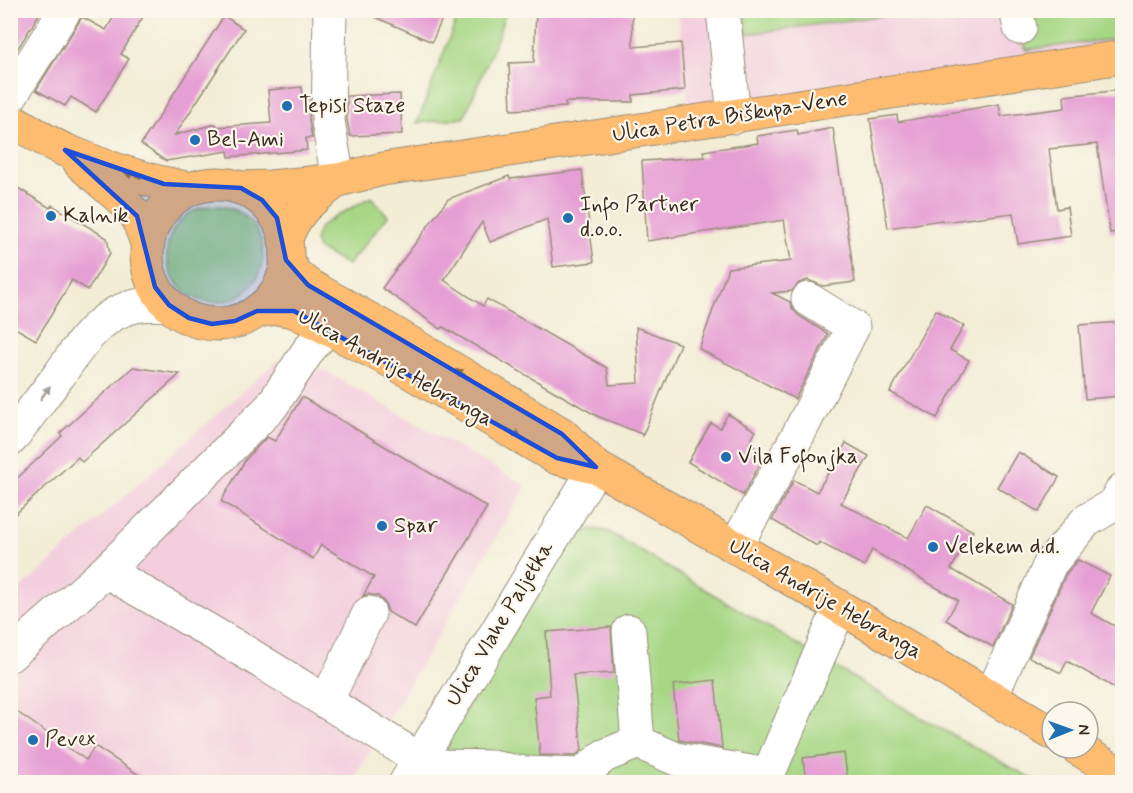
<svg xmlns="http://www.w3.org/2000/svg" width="1133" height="793" viewBox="0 0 1133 793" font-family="Mynerve,sans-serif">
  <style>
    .built { fill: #f3cfde }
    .green { fill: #a7d785; stroke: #718052; stroke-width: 1.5 }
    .building { fill: #e69fd4 }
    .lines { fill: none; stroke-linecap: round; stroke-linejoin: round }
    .minor-casing { stroke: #978c7a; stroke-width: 35 }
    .major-casing { stroke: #978c7a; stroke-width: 35 }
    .minor { stroke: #fff; stroke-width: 33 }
    .major { stroke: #fdbc6f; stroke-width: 33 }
    .oneway { fill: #926c42 }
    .oneway2 { fill: #a79f9a }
    .marked { fill: #1d4ed8; fill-opacity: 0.2; stroke: #1d4ed8; stroke-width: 4.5; stroke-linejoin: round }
    .poi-dot { fill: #1f6fb2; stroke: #fbf7ec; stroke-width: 2 }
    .labels { text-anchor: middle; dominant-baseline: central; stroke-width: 4.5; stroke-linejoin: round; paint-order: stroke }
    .poi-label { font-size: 22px; fill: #3b2a1e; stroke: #fbf7ec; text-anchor: start }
    .street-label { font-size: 22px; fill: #3b2a1e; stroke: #fbf7ec }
  </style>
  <rect width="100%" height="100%" fill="#fbf7ec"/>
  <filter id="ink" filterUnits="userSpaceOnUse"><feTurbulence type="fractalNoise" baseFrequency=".0167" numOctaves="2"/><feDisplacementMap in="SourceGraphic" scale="12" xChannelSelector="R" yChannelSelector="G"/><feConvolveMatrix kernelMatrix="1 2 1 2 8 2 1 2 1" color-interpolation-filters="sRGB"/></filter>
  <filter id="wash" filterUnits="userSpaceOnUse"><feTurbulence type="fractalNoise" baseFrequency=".008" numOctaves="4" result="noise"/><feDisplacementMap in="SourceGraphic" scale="24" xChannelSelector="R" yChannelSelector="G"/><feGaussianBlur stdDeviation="1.35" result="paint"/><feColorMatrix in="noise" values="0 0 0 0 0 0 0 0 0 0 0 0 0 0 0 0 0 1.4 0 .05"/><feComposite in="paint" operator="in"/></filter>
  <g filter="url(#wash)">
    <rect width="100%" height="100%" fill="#f3edd6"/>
    <g class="built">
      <polygon points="678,11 1122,11 1122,58 691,124"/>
      <polygon points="278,360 325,371 526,486 352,782 11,782 10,598"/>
    </g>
    <g class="green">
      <polygon points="460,10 506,11 497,39 464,118 417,123"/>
      <polygon points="744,10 916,10 916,11 747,34"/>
      <polygon points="1016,11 1120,11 1122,38 1026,50"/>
      <polygon points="371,197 388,216 348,265 318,249 315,240 320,227 330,220"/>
      <circle cx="215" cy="254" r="48"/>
      <polygon points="592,529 607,531 909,711 1038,782 422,782 571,535"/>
    </g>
    <g id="blocks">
      <g class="building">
        <polygon points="10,10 42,10 10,61"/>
        <polygon points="118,10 147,10 121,54 129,59 96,112 71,97 65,106 36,90 82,17 106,30"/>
        <polygon points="359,10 446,10 432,42"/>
        <polygon points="536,10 632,10 633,47 681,43 685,90 633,95 633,102 565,102 566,107 511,110 509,63 534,62"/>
        <polygon points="224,16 244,29 175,135 216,124 217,127 271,123 268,90 302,87 303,98 310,98 309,121 312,138 306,138 307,150 229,157 228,151 166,161 141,144"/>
        <polygon points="1113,91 1122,91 1122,232 1110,233 1097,144 1049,149 1057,209 1067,207 1071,236 1018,244 1013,213 943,222 942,220 888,228 870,119 897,115 898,122 999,104 1001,116 1065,108 1064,96"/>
        <polygon points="400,94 402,134 350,136 347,120 347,96"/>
        <polygon points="833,128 855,282 823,286 808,280 799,283 792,291 772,293 790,302 792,308 798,315 828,334 795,399 699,349 728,268 791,261 784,220 647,241 642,161 705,157 703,151 758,143 757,136 797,130 798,135"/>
        <polygon points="582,170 594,262 553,267 547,219 490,242 482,222 444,280 483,306 487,299 607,368 609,385 639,383 636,327 680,344 642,437 642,434 597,416 443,327 441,329 382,288 448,199 509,176 510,179"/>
        <polygon points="10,183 50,208 52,205 107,238 110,253 88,290 72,280 36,340 10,325"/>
        <polygon points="936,310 964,326 950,350 969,360 937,418 890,392"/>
        <polygon points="1122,322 1122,396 1085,399 1079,325"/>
        <polygon points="133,367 180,374 82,462 78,457 10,519 10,485 62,436 60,433"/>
        <polygon points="302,397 487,507 415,628 388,612 385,603 378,596 368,594 363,596 374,577 321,545 313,559 221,501 246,459 267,437 275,441"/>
        <polygon points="728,414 756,431 749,444 763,452 758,460 761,462 743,495 688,462 711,423 720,428"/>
        <polygon points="846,443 869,456 841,503 908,538 927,505 973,531 951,569 1012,604 993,647 946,620 958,600 872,550 864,566 819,542 817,546 772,520 794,480 817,492"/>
        <polygon points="1018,452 1059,477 1039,512 997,487"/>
        <polygon points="1078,560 1110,576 1091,613 1122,630 1122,692 1067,661 1061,673 1029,657 1066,574"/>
        <polygon points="611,627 614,673 573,675 582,750 575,756 540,755 534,697 550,695 546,632"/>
        <polygon points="715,680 722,748 679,740 673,685"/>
        <polygon points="10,707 86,760 95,746 151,783 10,783"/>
        <polygon points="844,753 848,783 806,783 803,758"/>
      </g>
    </g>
  </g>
  <g filter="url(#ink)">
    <use href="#blocks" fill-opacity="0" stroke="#978c7a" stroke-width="1.5"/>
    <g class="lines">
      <g class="minor-casing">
        <g id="minor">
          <polyline points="330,10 328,121 338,180"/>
          <polyline points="723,10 734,117"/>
          <polyline points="1016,10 1020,28"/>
          <polyline points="10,97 65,10"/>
          <path d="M 10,440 C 27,418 43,396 60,374 C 75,352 92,326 116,313 C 134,304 149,303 169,305"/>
          <polyline points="735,547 798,435 853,327 808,299"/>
          <polyline points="106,571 247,653 419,759 442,766 491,767 524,773 581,775 604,756 638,742 676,759 768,775"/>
          <polyline points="629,631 638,742"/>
          <polyline points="10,655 106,571 271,407 310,348 328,327"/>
          <polyline points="991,697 1050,564 1086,521 1116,503 1122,490"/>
          <polyline points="326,702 369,613"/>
          <polyline points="406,782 596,467"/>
          <polyline points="765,782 840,607"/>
        </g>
      </g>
      <g class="major-casing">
        <g id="major">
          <path d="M 10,119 C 29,129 47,143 67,151 C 106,168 148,181 190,189"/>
          <polyline points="80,163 121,199 137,216 147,243"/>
          <circle cx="217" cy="254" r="70"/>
          <polyline points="241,188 271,187 338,180 383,169 1122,57"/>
          <path d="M 285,241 C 297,208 311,201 338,180"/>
          <polyline points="286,260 296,275 308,285 385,328 562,434 596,467 840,607 1052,733"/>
          <polyline points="257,311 277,308 294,311 393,362 557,458 590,466"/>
          <polyline points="1077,748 1122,775"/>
        </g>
      </g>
      <use href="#minor" class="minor"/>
      <use href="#major" class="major"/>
    </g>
    <defs><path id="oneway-solid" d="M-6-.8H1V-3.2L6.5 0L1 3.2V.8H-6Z" transform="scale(1.5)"/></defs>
    <g class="oneway">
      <use href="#oneway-solid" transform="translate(133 175) rotate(-163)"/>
      <use href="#oneway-solid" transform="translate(463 374) rotate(-149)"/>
      <use href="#oneway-solid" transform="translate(514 433) rotate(30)"/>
    </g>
    <use class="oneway2" href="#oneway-solid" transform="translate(45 393) rotate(-54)"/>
  </g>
  <path class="marked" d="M 65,150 L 164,184 L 241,188 L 262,200 L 277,218 L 286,260 L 308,285 L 562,434 L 596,467 L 557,458 L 294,311 L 257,311 L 235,321 L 212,324 L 189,318 L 169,305 L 155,287 L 137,216 Z"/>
  <g class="poi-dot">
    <circle cx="287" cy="106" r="6"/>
    <circle cx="195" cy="140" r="6"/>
    <circle cx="51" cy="216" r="6"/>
    <circle cx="568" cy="218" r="6"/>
    <circle cx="726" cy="457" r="6"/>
    <circle cx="382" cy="526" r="6"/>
    <circle cx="933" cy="547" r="6"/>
    <circle cx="33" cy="740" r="6"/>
  </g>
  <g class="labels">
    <g class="poi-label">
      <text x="299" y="106">Tepisi Staze</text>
      <text x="207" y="140">Bel-Ami</text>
      <text x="580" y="205">Info Partner<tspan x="580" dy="25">d.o.o.</tspan></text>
      <text x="63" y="216">Kalnik</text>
      <text x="738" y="457">Vila Fofonjka</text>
      <text x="394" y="526">Spar</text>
      <text x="945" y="547">Velekem d.d.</text>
      <text x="45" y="740">Pevex</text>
    </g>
    <g class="street-label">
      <text transform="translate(730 117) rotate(-9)">Ulica Petra Biškupa-Vene</text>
      <text transform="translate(395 368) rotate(29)">Ulica Andrije Hebranga</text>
      <text transform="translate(825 599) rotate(30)">Ulica Andrije Hebranga</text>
      <text transform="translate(500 624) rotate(-59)">Ulica Vlahe Paljetka</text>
    </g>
  </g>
  <rect width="1133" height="793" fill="none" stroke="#fbf7ec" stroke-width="36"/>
  <g transform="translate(1070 730) rotate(89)"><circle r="28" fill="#fbf7ec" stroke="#aea59a" stroke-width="1.5"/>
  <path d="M0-4.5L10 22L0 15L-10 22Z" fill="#1f6fb2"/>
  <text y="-9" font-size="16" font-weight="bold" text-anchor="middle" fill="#3b2a1e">N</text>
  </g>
</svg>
